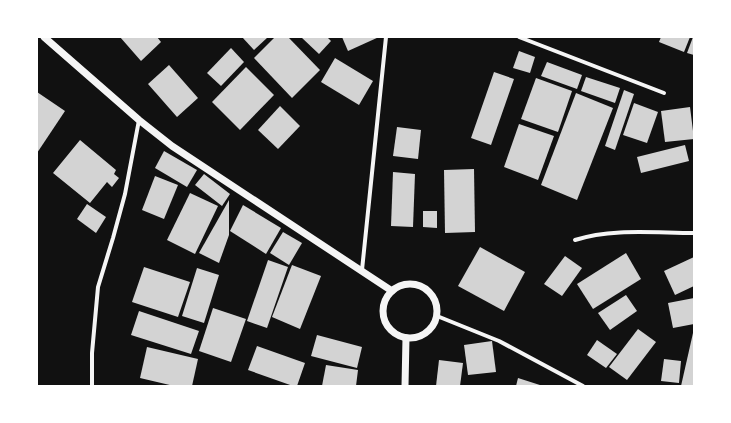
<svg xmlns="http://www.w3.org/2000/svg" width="731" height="423" viewBox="0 0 731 423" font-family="'Asap Condensed',sans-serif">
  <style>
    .building { fill: #d3d3d3 }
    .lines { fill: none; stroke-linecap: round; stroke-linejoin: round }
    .minor { stroke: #f5f5f5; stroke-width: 4 }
    .tertiary { stroke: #f5f5f5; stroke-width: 7 }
  </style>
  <rect width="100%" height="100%" fill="#111"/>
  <g class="building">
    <polygon points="120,37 157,37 161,42 141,61"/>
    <polygon points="242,37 268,37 254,50"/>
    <polygon points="275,37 288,37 320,70 292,98 254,58"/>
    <polygon points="301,37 327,37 331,41 319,54"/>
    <polygon points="342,37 379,37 348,51"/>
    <polygon points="661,37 690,37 684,52 659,42"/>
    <polygon points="693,37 694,37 694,55 687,53"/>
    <polygon points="231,48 244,62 221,86 207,73"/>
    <polygon points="519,51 535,57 530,73 513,68"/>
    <polygon points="335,58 373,81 359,105 321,82"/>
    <polygon points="547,62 582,75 577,89 541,76"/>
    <polygon points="169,65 198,98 177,117 148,84"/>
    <polygon points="246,67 274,95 240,130 212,102"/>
    <polygon points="494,72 514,79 491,145 471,138"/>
    <polygon points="586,77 620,88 615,103 581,91"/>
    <polygon points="536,78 572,91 558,132 521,119"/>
    <polygon points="624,90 634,94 615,150 605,146"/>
    <polygon points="37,92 65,111 37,153"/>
    <polygon points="576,93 613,108 577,200 541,185"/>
    <polygon points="634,103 658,112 647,143 623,135"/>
    <polygon points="280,106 300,126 278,149 258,130"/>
    <polygon points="690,107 694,139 665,142 661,111"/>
    <polygon points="519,124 554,136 538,180 504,167"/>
    <polygon points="397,127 421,130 418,159 393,156"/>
    <polygon points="80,140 116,170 114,174 119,178 112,187 107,182 90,203 53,173"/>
    <polygon points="685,145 689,161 641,173 637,157"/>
    <polygon points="164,151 197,170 187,187 155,168"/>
    <polygon points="474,169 475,232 445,233 444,170"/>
    <polygon points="393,172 415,174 413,227 391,226"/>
    <polygon points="204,174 230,194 222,206 195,185"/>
    <polygon points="155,176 178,185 164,219 142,210"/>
    <polygon points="190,193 218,206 195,254 167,240"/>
    <polygon points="229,200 229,235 219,263 199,253"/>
    <polygon points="87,204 106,217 96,233 77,219"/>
    <polygon points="243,205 281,228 266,254 230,231"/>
    <polygon points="423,211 437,211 437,228 423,227"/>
    <polygon points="283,232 302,243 289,265 270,253"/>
    <polygon points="480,247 525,272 504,311 458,286"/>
    <polygon points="626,253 641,279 593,309 577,284"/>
    <polygon points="565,256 582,268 562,296 544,284"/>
    <polygon points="694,257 694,286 675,295 664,271"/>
    <polygon points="268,260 288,267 267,328 247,321"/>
    <polygon points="292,265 321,276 300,329 272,317"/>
    <polygon points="144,267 190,282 178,317 132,302"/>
    <polygon points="197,268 219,275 204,323 182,316"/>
    <polygon points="626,295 637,311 610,330 598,313"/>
    <polygon points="694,298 694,324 673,328 668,303"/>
    <polygon points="213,308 246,319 231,362 199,351"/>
    <polygon points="139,311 199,331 191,354 131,335"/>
    <polygon points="638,329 656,342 627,380 609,367"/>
    <polygon points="693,333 694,386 681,386"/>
    <polygon points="317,335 362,347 357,368 311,356"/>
    <polygon points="597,340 617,354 606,368 587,355"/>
    <polygon points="492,341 496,372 468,375 464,345"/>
    <polygon points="257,346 305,363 297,386 293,386 248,370"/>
    <polygon points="147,347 198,359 192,386 174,386 140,378"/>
    <polygon points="664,359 681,361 679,383 661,381"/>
    <polygon points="439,360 463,363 460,386 436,386"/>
    <polygon points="326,365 358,370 356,386 322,386"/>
    <polygon points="518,378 543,386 516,386"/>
  </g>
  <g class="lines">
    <g class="minor">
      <polyline points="519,37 664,93"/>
      <path d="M 575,240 C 612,228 655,233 694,233"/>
      <polyline points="362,270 386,37"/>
      <polyline points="437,316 499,341 583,386"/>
      <polyline points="92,386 92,353 98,287 113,238 125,194 139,120"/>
    </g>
    <g class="tertiary">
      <polyline points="44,37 139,120 172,146 392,291"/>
      <circle cx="410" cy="311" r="27"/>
      <polyline points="405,386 406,338"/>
    </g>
  </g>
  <rect width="731" height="423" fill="none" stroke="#ffffff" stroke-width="76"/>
</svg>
